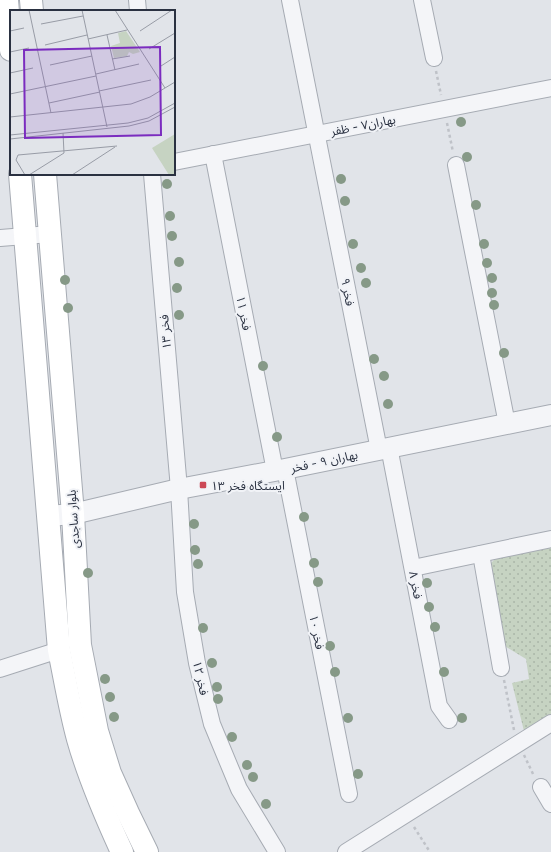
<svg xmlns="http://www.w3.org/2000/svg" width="551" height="852" viewBox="0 0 551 852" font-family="Inter,'Noto Sans Arabic',sans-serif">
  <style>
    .green { fill: url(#green-dots) }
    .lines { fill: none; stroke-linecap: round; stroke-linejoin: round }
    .minor-casing { stroke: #a6abb3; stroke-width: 18 }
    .tertiary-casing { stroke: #a6abb3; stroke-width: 22 }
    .secondary-casing { stroke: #a6abb3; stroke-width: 24 }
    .path { stroke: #bfc2c8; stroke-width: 2.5; stroke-dasharray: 3 3; stroke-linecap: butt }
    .minor { stroke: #f4f5f8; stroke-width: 16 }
    .tertiary { stroke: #f4f5f8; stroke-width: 20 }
    .secondary { stroke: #fff; stroke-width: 22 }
    .tree { fill: #869987 }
    .poi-dot { fill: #cc4856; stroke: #f1f3f7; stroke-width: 1.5 }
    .labels { text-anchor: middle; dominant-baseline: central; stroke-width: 4; stroke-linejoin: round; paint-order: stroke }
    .street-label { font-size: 12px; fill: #2a3141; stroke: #f1f3f7 }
    .poi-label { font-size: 12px; fill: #2a3141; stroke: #f1f3f7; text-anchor: start }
    .inset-road { fill: none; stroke: #989ca6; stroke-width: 1 }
    .view { fill: #7b2cbf; fill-opacity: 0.15; stroke: #7b2cbf; stroke-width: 2 }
    .inset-edge { fill: none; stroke: #2a3141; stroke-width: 2 }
  </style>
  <defs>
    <pattern id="green-dots" width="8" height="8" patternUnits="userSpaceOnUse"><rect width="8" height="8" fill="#c6d3c2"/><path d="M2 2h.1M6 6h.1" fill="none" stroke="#aab6a8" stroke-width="1.8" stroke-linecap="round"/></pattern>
  </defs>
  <rect width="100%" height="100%" fill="#e1e4e9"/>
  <polygon class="green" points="551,547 551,714 524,731 512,683 529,679 526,659 503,645 488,566 497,557"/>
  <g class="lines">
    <g class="minor-casing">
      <g id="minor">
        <polyline points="137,0 138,11"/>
        <polyline points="290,0 379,450"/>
        <polyline points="422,0 434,58"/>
        <polyline points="213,154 275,471"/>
        <polyline points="174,162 551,88"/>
        <polyline points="456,165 507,424"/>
        <polyline points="152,174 179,489 185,592 197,663 212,724 239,789 277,852"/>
        <polyline points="0,238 50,234"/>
        <polyline points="389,447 439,706 449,720"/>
        <polyline points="285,469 349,794"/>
        <polyline points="481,554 501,668"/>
        <polyline points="413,568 551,539"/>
        <polyline points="0,669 59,650"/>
        <polyline points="541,787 551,804"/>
        <polyline points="346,852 551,723"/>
      </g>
    </g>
    <g class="tertiary-casing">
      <polyline id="tertiary" points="48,516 73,514 179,489 285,469 551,415"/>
    </g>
    <g class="secondary-casing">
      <g id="secondary">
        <polyline points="7,0 11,50"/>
        <polyline points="31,0 32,11"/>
        <path d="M 20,174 L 59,650 C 65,679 70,710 78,739 C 89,778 105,815 122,852"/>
        <polyline points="45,174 73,514 80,645 97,731 110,773 128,813 147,852"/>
      </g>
    </g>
    <g class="path">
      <polyline points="436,71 441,95"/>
      <polyline points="447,123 453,152"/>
      <polyline points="504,680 514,730"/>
      <polyline points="524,755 534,776"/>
      <polyline points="414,827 430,852"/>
    </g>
    <use href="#minor" class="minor"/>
    <use href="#tertiary" class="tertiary"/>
    <use href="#secondary" class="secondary"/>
  </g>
  <g class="tree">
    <circle cx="461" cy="122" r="5"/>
    <circle cx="467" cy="157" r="5"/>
    <circle cx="341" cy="179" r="5"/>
    <circle cx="167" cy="184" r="5"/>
    <circle cx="345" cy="201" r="5"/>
    <circle cx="476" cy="205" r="5"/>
    <circle cx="170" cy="216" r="5"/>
    <circle cx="172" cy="236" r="5"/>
    <circle cx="353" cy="244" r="5"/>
    <circle cx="484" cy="244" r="5"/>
    <circle cx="179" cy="262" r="5"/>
    <circle cx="487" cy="263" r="5"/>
    <circle cx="361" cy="268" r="5"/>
    <circle cx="492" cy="278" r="5"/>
    <circle cx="65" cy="280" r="5"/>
    <circle cx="366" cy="283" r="5"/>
    <circle cx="177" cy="288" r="5"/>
    <circle cx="492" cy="293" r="5"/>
    <circle cx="494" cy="305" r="5"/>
    <circle cx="68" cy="308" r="5"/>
    <circle cx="179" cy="315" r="5"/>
    <circle cx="504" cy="353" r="5"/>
    <circle cx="374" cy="359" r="5"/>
    <circle cx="263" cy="366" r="5"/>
    <circle cx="384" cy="376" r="5"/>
    <circle cx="388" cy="404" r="5"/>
    <circle cx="277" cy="437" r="5"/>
    <circle cx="304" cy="517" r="5"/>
    <circle cx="194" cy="524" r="5"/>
    <circle cx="195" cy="550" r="5"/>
    <circle cx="314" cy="563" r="5"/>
    <circle cx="198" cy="564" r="5"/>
    <circle cx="88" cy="573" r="5"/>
    <circle cx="318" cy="582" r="5"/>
    <circle cx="427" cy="583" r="5"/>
    <circle cx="429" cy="607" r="5"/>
    <circle cx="435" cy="627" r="5"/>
    <circle cx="203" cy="628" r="5"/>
    <circle cx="330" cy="646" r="5"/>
    <circle cx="212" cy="663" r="5"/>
    <circle cx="335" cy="672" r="5"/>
    <circle cx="444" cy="672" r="5"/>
    <circle cx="105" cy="679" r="5"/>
    <circle cx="217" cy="687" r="5"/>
    <circle cx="110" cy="697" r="5"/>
    <circle cx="218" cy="699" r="5"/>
    <circle cx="114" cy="717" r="5"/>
    <circle cx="348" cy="718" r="5"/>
    <circle cx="462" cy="718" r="5"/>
    <circle cx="232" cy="737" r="5"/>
    <circle cx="247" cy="765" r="5"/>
    <circle cx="358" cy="774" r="5"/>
    <circle cx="253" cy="777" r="5"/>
    <circle cx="266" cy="804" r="5"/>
  </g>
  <rect class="poi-dot" x="199" y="481" width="8" height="8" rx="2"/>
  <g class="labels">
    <g class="street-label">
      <text transform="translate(363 125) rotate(-11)">بهاران۷ - ظفر</text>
      <text transform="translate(348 292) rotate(79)">فخر ۹</text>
      <text transform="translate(244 313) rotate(79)">فخر ۱۱</text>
      <text transform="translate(165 332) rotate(-95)">فخر ۱۳</text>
      <text transform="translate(324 461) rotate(-12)">بهاران ۹ - فخر</text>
      <text transform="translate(73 519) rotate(-94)">بلوار ساجدی</text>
      <text transform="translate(416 585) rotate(79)">فخر ۸</text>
      <text transform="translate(317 632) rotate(79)">فخر ۱۰</text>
      <text transform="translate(201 678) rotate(77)">فخر ۱۲</text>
    </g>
    <g class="poi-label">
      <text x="211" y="485">ایستگاه فخر ۱۳</text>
    </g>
  </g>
  <g transform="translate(10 10)">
    <rect width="165" height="165" fill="#e1e4e9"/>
    <path d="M 116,21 L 130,42 L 123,44 L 119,42 L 117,46 L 104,48 L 101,36 L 110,33 L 108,23 ZM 165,124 L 165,165 L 159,165 L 142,138 Z" fill="#c6d3c2"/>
    <path class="inset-road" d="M 19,0 L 41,103M 72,0 L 97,117M 105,0 L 155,78M 31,14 L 73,6M 0,21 L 14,18M 130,21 L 162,0M 97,25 L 105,60M 78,29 L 117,20M 35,35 L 77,25M 139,39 L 165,23M 0,42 L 19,38M 102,49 L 120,46M 40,55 L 82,46M 151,56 L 165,47M 0,63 L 23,58M 86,64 L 129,54M 89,81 L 141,70M 0,84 L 86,66M 39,93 L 90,82M 0,107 L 121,94 L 140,87 L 165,72M 0,125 L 118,113 L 138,108 L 165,93M 0,129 L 119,116 L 139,111 L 165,97M 15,165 L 6,150 L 8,145 L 107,136M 19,165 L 54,143 L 53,123M 62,165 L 105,137"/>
    <path class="view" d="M 150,37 L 151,125 L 15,128 L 14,40 Z"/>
    <rect width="165" height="165" class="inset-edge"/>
  </g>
</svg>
